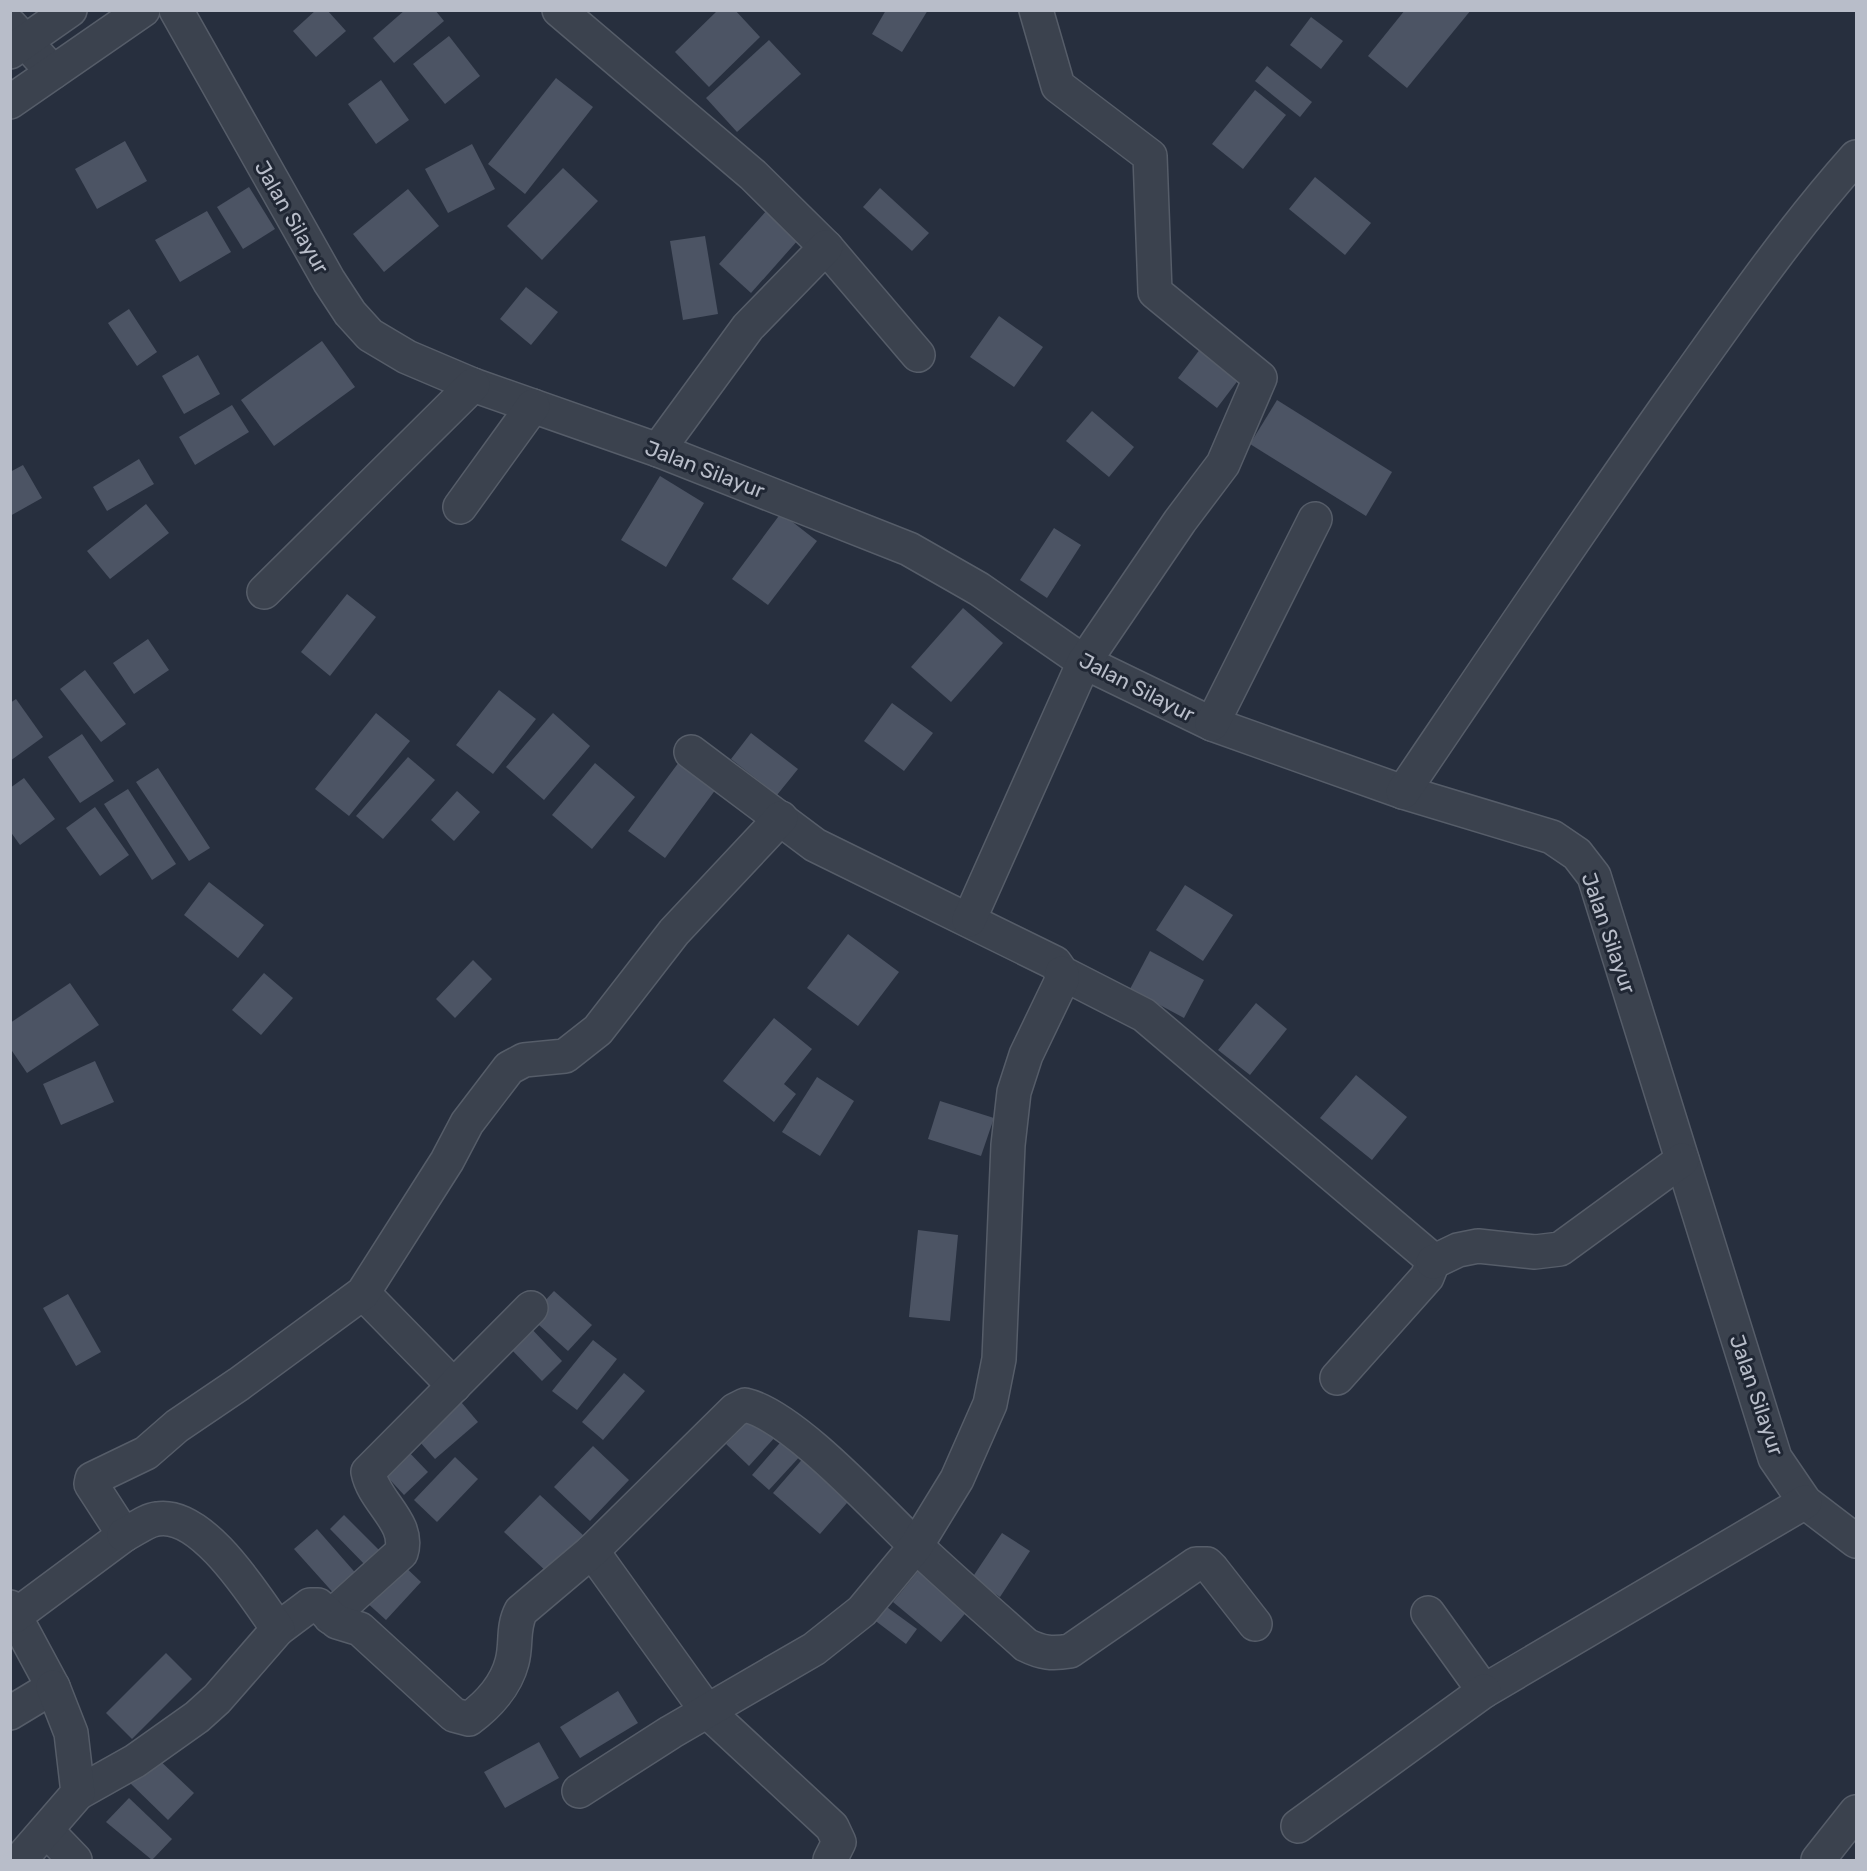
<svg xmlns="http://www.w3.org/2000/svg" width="1867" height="1871" viewBox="0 0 1867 1871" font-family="Rubik,sans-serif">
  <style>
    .building { fill: #4c5464 }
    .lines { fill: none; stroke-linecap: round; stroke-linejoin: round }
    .minor-casing { stroke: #565d69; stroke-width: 36 }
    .tertiary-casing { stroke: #565d69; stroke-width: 36 }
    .minor { stroke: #3b424e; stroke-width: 33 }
    .tertiary { stroke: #3b424e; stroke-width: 33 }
    .labels { text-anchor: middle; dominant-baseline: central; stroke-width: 6; stroke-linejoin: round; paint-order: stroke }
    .street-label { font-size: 21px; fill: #b8bdc9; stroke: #202734 }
  </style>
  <rect width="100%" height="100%" fill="#272f3e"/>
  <g class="building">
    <polygon points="316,10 327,10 346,31 316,57 293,31"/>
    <polygon points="405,10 435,10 444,21 394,63 373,38"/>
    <polygon points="718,10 735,10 760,37 709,87 675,52"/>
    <polygon points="886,10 928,10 902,52 872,34"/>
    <polygon points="1405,10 1471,10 1407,88 1368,56"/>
    <polygon points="1311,17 1343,41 1321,69 1290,45"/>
    <polygon points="449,36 480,76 445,104 413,64"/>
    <polygon points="769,40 801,74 737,132 706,98"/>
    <polygon points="1267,66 1312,102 1300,117 1255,81"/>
    <polygon points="556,78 593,107 525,194 488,164"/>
    <polygon points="381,80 409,120 376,144 348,104"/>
    <polygon points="1255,90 1286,115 1243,169 1212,144"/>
    <polygon points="125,141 147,181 97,209 75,169"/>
    <polygon points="472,144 495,189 448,213 425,169"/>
    <polygon points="563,168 598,201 542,260 507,226"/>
    <polygon points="1315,177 1371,223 1345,255 1289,209"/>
    <polygon points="249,187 275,229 243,249 217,207"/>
    <polygon points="880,188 929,233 912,251 863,207"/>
    <polygon points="408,189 439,226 384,272 353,234"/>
    <polygon points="767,210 799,239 751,293 719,264"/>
    <polygon points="207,211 231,252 180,282 155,240"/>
    <polygon points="705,236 718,314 683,320 670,241"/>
    <polygon points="526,287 558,312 531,345 500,319"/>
    <polygon points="129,309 157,352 137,366 108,323"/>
    <polygon points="999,316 1043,347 1014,387 970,357"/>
    <polygon points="1207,340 1245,371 1217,408 1178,378"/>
    <polygon points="322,341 355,387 274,446 241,400"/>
    <polygon points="198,355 220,394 184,414 162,376"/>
    <polygon points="1277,400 1392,472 1366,516 1250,444"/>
    <polygon points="232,405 249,432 195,465 179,437"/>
    <polygon points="1092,411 1134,447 1109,477 1066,441"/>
    <polygon points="139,459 154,484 107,511 93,487"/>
    <polygon points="23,465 42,498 10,516 10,472"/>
    <polygon points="660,476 704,503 666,567 621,540"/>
    <polygon points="146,504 169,533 110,579 87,551"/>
    <polygon points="781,513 817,541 768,605 732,579"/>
    <polygon points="1054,528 1081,545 1047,598 1020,580"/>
    <polygon points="347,594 376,617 330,676 301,652"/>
    <polygon points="963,608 1003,643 951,702 911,667"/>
    <polygon points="148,639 169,670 134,694 113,663"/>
    <polygon points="85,670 126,724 101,742 60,689"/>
    <polygon points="499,690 536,719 493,774 456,745"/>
    <polygon points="16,699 43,737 10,761 10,703"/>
    <polygon points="892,703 933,733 904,771 864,741"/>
    <polygon points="376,713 410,741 349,816 315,789"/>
    <polygon points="553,713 590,746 544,800 506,767"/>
    <polygon points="751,733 798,769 777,795 731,759"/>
    <polygon points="82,734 114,781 80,803 48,757"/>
    <polygon points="408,757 435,780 383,839 356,816"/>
    <polygon points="679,762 716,789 665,858 628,831"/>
    <polygon points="595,763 635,797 592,849 552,815"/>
    <polygon points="158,768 210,848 189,861 136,782"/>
    <polygon points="24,778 55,819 20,845 10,831 10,788"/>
    <polygon points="128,789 176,864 152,880 104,804"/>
    <polygon points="457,791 480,812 454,841 431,820"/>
    <polygon points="95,807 129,855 100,876 66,828"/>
    <polygon points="209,882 264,925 238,958 184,915"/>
    <polygon points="1185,885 1233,915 1203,961 1156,930"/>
    <polygon points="848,934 899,972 858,1026 807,988"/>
    <polygon points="1150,951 1204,980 1184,1018 1130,989"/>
    <polygon points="473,960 492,979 455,1018 436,999"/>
    <polygon points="264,973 293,998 261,1035 232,1010"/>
    <polygon points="70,983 99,1025 27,1073 10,1048 10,1023"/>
    <polygon points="1256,1003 1287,1029 1250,1075 1218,1050"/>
    <polygon points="774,1018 812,1049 784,1084 796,1094 774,1122 723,1081"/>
    <polygon points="95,1061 114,1102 61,1125 43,1084"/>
    <polygon points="1356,1075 1407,1117 1372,1160 1320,1118"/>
    <polygon points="817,1077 854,1101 820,1156 782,1132"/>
    <polygon points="940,1101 994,1118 981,1156 928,1139"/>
    <polygon points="918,1230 958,1235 950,1321 909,1317"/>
    <polygon points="554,1291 592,1325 568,1351 530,1317"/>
    <polygon points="68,1294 101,1352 76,1366 43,1308"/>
    <polygon points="528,1325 562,1361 542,1381 507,1345"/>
    <polygon points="593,1340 617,1359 577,1410 552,1391"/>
    <polygon points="624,1373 645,1391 603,1440 582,1422"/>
    <polygon points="456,1396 478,1422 435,1459 412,1433"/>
    <polygon points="755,1414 777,1435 749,1466 726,1444"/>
    <polygon points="785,1437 803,1453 769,1490 752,1475"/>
    <polygon points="593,1446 629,1480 590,1521 554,1487"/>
    <polygon points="405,1448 428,1472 404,1495 381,1470"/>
    <polygon points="806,1455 853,1496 820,1534 773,1493"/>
    <polygon points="455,1457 478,1479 437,1522 414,1500"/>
    <polygon points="540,1495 584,1536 548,1573 504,1532"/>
    <polygon points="344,1515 385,1556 371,1571 330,1529"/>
    <polygon points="317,1529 359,1577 337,1597 294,1549"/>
    <polygon points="1002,1533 1030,1551 1000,1597 972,1578"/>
    <polygon points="401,1563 421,1582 386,1620 365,1601"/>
    <polygon points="920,1569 969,1609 941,1642 893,1602"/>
    <polygon points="884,1605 917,1629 906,1644 873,1619"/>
    <polygon points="166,1653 192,1679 132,1739 106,1713"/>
    <polygon points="618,1691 638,1723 580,1758 560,1727"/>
    <polygon points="539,1742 559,1778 505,1808 484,1772"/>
    <polygon points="155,1756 194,1793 168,1820 129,1782"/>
    <polygon points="129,1798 172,1839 152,1860 106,1822"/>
  </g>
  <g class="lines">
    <g class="minor-casing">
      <g id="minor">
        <polyline points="176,10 329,281 350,313 370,335 407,357 473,385 658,450 909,549 979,589 1084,662 1212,724 1403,792 1552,837 1577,854 1594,876 1775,1458 1805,1502 1856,1541"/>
        <polyline points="559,10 753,175 826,247 918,355"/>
        <polyline points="10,25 53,72"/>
        <polyline points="658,450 748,327 826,247"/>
        <polyline points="460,507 533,406"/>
        <polyline points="264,592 473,385"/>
        <polyline points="1212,724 1315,519"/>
        <polyline points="691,752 815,845 1055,963 1062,973 1144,1015 1427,1255 1433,1262 1427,1277 1337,1378"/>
        <path d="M 1403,792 C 1493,659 1582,526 1675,395 C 1733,314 1790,231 1856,157"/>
        <polyline points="969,920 1084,662 1180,521 1223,464 1260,378 1155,292 1150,156 1058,86 1036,10"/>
        <polyline points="1433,1262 1458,1250 1478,1246 1535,1252 1560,1249 1682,1160"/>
        <polyline points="363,1293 454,1386"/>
        <polyline points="592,1551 707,1711 832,1827 839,1842 830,1860"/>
        <polyline points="10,1607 53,1687 10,1713"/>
        <polyline points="1428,1613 1484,1691 1805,1502"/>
        <polyline points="15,1616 124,1535 91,1484 92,1479 146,1453 177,1426 239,1384 363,1293 447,1161 467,1123 509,1068 524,1060 565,1056 598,1030 674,932 781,818"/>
        <path d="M 330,1617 L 401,1553 C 411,1523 374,1502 368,1472 L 531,1308"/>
        <path d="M 278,1629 L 310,1605 L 318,1605 L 337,1622 L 360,1629 L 454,1715 L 469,1719 C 488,1705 506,1685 512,1662 C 517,1644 512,1628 521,1611 L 592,1551 L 735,1410 L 745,1405 C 793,1416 876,1508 914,1544 C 950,1578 988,1611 1026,1645 C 1042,1653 1052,1654 1070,1651 L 1196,1564 L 1207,1564 L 1212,1569 L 1255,1624"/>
        <polyline points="579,1791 671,1732 814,1649 862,1611 916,1546 957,1479 990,1404 999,1359 1008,1145 1014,1092 1026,1055 1062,980 1062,973"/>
        <path d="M 78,1793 L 135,1761 L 197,1717 L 217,1699 L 278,1629 C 255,1597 203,1511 157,1519 C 147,1520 134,1530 124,1535"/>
        <polyline points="1298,1826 1484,1691"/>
        <polyline points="47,1831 75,1860"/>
        <polyline points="20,1860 78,1793 71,1733 53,1687"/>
        <polyline points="1818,1860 1856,1812"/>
      </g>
    </g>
    <g class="tertiary-casing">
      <g id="tertiary">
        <polyline points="10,52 70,10"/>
        <polyline points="10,102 143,10"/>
      </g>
    </g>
    <use href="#minor" class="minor"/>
    <use href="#tertiary" class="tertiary"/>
  </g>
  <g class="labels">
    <g class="street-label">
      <text transform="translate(292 217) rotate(60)">Jalan Silayur</text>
      <text transform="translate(705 469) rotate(21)">Jalan Silayur</text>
      <text transform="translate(1137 687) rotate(27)">Jalan Silayur</text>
      <text transform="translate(1609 933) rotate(71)">Jalan Silayur</text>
      <text transform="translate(1757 1395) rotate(71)">Jalan Silayur</text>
    </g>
  </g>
  <rect width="1867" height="1871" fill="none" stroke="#b8bdc9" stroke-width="24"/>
</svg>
